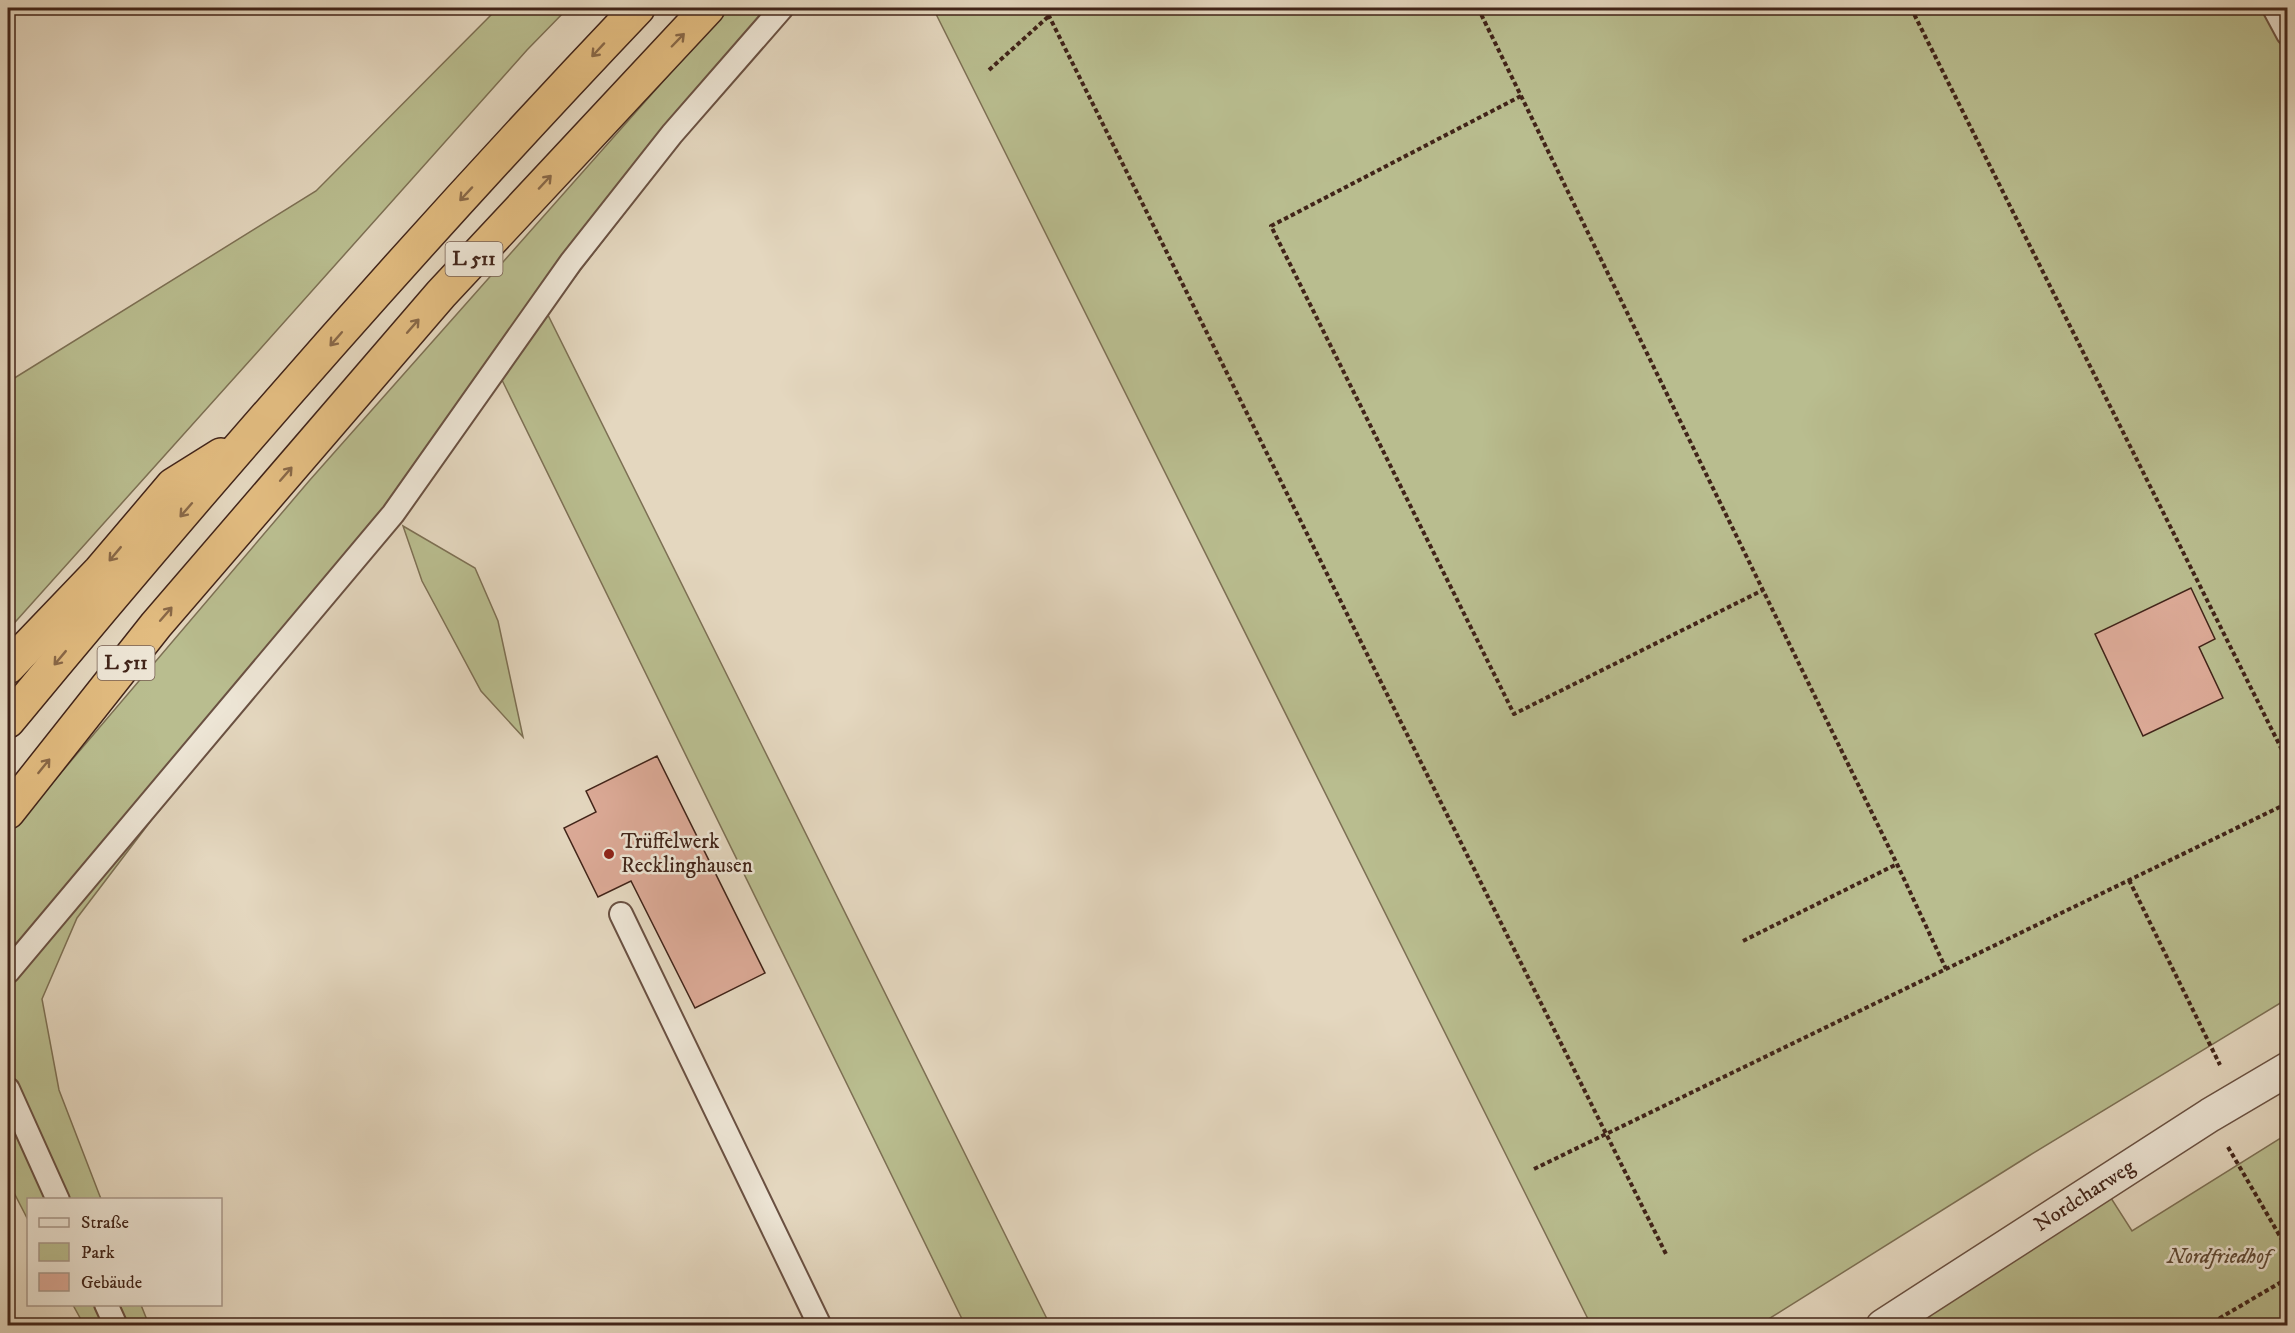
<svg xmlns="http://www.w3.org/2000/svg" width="2295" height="1333" viewBox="0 0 2295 1333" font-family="'IM FELL DW Pica',serif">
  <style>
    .green { fill: #b9bd8f; stroke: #7d7054; stroke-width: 1.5 }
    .building { fill: #dcaa97; stroke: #412419; stroke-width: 1.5 }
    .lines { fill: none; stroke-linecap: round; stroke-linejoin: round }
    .lane-casing { stroke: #6a5142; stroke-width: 26 }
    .street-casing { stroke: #6a5142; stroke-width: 36 }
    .highway-casing { stroke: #412419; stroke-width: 36 }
    .path { stroke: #412419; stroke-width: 4; stroke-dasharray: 4.5 3; stroke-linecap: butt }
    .lane { stroke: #ede5d5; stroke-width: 22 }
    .street { stroke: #ede5d5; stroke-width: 33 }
    .highway { stroke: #e2bc80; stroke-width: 33 }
    .oneway { stroke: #896847 }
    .poi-dot { fill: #8f2418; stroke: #ede5d5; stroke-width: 2 }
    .labels { text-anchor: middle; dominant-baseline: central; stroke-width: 5; stroke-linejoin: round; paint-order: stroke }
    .shield { fill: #ede5d5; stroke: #755e51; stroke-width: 1.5 }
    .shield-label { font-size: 20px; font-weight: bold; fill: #412419 }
    .poi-label { font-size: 21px; fill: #412419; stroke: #ede5d5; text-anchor: start }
    .street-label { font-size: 21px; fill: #412419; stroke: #ede5d5 }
    .park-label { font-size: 21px; font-style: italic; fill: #5f4a36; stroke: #ede5d5 }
  </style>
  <rect width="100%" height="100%" fill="#e4d7bf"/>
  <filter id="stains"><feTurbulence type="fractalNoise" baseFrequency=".00333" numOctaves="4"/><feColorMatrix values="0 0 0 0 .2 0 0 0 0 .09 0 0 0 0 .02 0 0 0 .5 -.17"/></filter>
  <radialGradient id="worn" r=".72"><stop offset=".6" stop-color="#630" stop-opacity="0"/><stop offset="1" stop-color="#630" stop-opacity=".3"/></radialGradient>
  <g class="green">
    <path d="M 498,8 L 568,8 L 527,50 C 354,243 182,438 8,630 L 8,382 L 316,191 Z"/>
    <polygon points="728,8 790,8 751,50 547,313 1050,1325 965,1325 500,376 382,544 153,818 77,918 42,999 59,1090 101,1199 28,1200 28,1220 8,1181 8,835 309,481"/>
    <polygon points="933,8 2287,8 2287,999 2027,1157 1759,1325 1591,1325"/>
    <polygon points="403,526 475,568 498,621 523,737 481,691 422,581"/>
    <polygon points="2287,1134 2287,1325 1913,1326 2111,1198 2132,1231"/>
    <polygon points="73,1305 141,1305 149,1325 84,1325"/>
  </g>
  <g class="building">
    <polygon points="2191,588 2215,639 2199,647 2223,698 2143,736 2095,634"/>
    <polygon points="657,756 765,973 695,1008 631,881 598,897 564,828 596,812 586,791"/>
  </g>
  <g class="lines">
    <g class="lane-casing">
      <g id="lane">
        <polyline points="2274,8 2288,34"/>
        <polyline points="621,914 820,1326"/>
        <polyline points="8,972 393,514 571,262 672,134 782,8"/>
        <polyline points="8,1089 58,1200"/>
        <polyline points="106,1304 116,1326"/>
      </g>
    </g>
    <g class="street-casing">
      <g id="street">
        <path id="s1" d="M 1883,1326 L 2210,1115 L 2288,1069"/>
      </g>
    </g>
    <g class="highway-casing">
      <g id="highway">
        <polyline points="8,667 100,571 173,485 221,455"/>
        <path d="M 8,721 C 209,478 420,237 638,8"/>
        <polyline points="8,812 156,625 441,294 708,8"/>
      </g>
    </g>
    <g class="path">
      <polyline points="1045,8 1666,1254"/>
      <polyline points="1478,8 1897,864 1946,969"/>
      <polyline points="1911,8 2288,762"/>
      <polyline points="989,70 1049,16"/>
      <polyline points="1521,96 1271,226 1514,714 1763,590"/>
      <polyline points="2129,880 2220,1065"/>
      <polyline points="1743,941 1897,864"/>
      <polyline points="2228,1147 2288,1250"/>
      <polyline points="1534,1169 2288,803"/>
      <polyline points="2222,1326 2220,1318 2288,1278"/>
    </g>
    <use href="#lane" class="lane"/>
    <use href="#street" class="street"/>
    <use href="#highway" class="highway"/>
  </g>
  <defs><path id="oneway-shaft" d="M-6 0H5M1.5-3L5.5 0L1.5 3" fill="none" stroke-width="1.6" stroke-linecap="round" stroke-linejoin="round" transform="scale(1.5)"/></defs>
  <g class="oneway">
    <use href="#oneway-shaft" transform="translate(678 40) rotate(-46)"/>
    <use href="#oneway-shaft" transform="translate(598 50) rotate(133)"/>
    <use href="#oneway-shaft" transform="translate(545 182) rotate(-47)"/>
    <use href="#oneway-shaft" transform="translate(466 194) rotate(133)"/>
    <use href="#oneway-shaft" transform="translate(413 326) rotate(-49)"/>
    <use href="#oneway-shaft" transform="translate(336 339) rotate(131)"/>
    <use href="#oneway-shaft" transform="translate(286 474) rotate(-49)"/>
    <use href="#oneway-shaft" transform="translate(186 510) rotate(131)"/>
    <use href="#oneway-shaft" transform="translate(115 554) rotate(130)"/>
    <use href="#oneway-shaft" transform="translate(166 614) rotate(-49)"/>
    <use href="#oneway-shaft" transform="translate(60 658) rotate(130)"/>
    <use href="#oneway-shaft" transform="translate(44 766) rotate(-51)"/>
  </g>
  <circle class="poi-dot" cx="609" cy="854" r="6"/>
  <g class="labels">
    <g class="shield">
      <rect x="445.5" y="242" width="57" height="34" rx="4.5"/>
      <rect x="97.5" y="646" width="57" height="34" rx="4.5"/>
    </g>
    <g class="shield-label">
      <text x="474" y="259">L 511</text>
      <text x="126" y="663">L 511</text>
    </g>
    <g class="poi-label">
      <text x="621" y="842">Trüffelwerk<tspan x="621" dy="24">Recklinghausen</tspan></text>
    </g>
    <g class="street-label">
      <text stroke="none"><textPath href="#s1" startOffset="240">Nordcharweg</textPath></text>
    </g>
    <g class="park-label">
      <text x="2219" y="1257">Nordfriedhof</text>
    </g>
  </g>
  <rect width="2295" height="1333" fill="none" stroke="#e4d7bf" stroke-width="30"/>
  <rect x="9" y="9" width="2277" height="1315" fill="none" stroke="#412419" stroke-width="3"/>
  <rect x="15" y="15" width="2265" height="1303" fill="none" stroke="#412419" stroke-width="1.5"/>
  <rect x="27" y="1198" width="195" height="108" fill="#ede5d5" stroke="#a8988a" stroke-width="1.5"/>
  <rect x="39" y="1218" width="30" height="9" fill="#ede5d5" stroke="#a8988a" stroke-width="1.5"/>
  <text x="81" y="1228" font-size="18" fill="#412419">Straße</text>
  <rect x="39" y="1243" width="30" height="18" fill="#b9bd8f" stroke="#a8988a" stroke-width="1.5"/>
  <text x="81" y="1258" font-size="18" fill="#412419">Park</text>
  <rect x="39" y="1273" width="30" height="18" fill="#dcaa97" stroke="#a8988a" stroke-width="1.5"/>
  <text x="81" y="1288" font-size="18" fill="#412419">Gebäude</text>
  <rect width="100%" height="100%" filter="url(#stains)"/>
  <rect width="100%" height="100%" fill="url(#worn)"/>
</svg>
